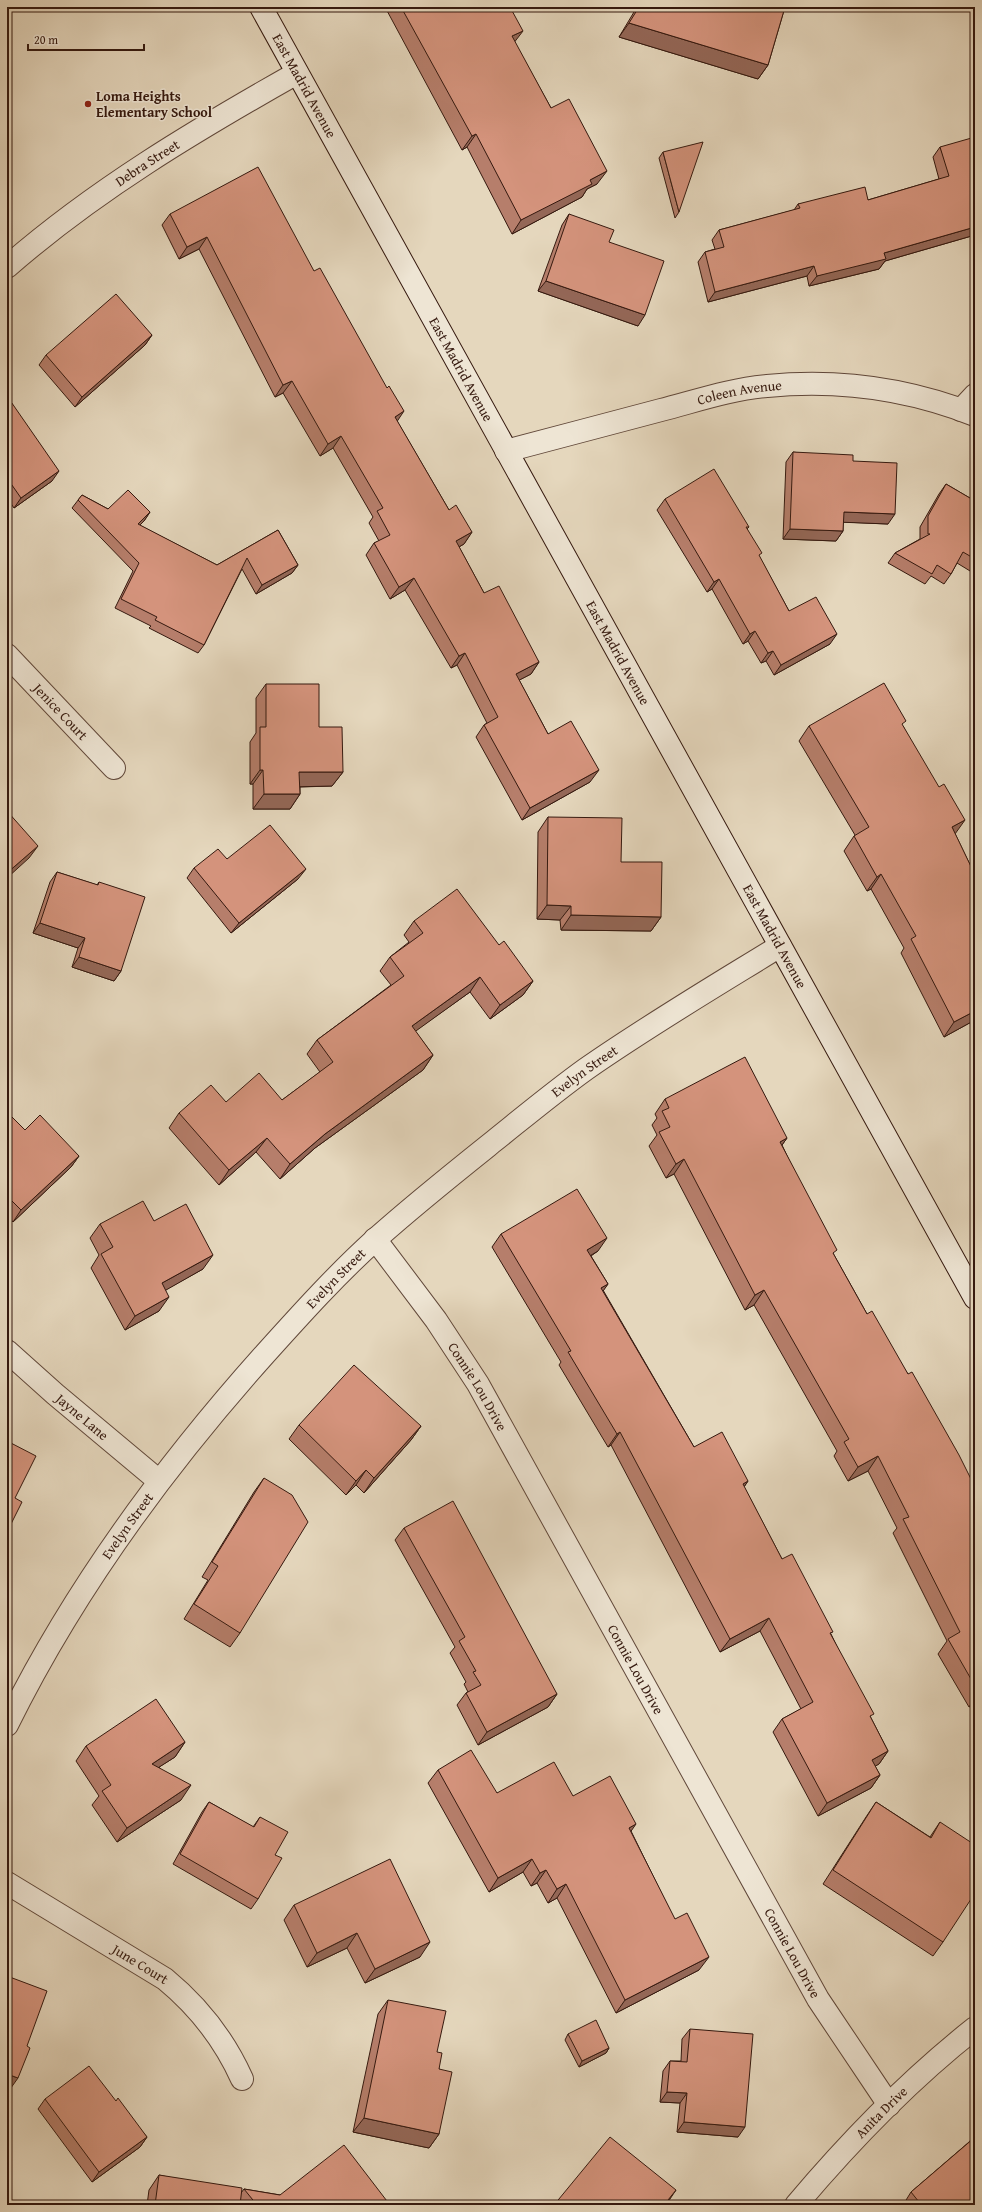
<svg xmlns="http://www.w3.org/2000/svg" width="982" height="2212" viewBox="0 0 982 2212" font-family="'Gentium Book Plus',serif">
  <style>
    .lines { fill: none; stroke-linecap: round; stroke-linejoin: round }
    .street-casing { stroke: #61483a; stroke-width: 24 }
    .secondary-casing { stroke: #35190f; stroke-width: 24 }
    .street { stroke: #eee5d4; stroke-width: 22 }
    .secondary { stroke: #eee5d4; stroke-width: 22 }
    .wall { fill: #b67e6b; stroke: #35190f }
    .shaded-wall { fill: #946757; stroke: #35190f }
    .building { fill: #d4937c; stroke: #35190f }
    .poi-dot { fill: #8f2418; stroke: #eee5d4; stroke-width: 1.5 }
    .labels { text-anchor: middle; dominant-baseline: central; stroke-width: 3; stroke-linejoin: round; paint-order: stroke }
    .street-label { font-size: 14px; fill: #35190f; stroke: #eee5d4 }
    .poi-label { font-size: 14px; font-weight: bold; fill: #35190f; stroke: #eee5d4; text-anchor: start }
  </style>
  <rect width="100%" height="100%" fill="#e5d7bd"/>
  <filter id="stains"><feTurbulence type="fractalNoise" baseFrequency=".005" numOctaves="4"/><feColorMatrix values="0 0 0 0 .2 0 0 0 0 .09 0 0 0 0 .02 0 0 0 .5 -.17"/></filter>
  <radialGradient id="worn" r=".72"><stop offset=".6" stop-color="#630" stop-opacity="0"/><stop offset="1" stop-color="#630" stop-opacity=".3"/></radialGradient>
  <g class="lines">
    <g class="street-casing">
      <g id="street">
        <path id="s1" d="M 7,267 C 95,190 196,130 297,73"/>
        <polyline points="961,410 975,395"/>
        <path id="s2" d="M 506,451 C 558,437 609,424 661,410 C 696,401 731,389 767,386 C 838,379 909,389 975,415"/>
        <path id="s3" d="M 7,655 L 114,768"/>
        <path id="s4" d="M 375,1239 L 436,1320 L 478,1384 L 818,1999 L 889,2105"/>
        <path id="s5" d="M 7,1351 L 55,1394 L 159,1481"/>
        <path id="s6" d="M 7,1725 C 74,1589 164,1467 265,1354 C 301,1314 337,1274 377,1238 C 415,1204 454,1173 494,1141 C 524,1117 554,1092 586,1069 C 649,1025 715,986 780,946"/>
        <path id="s7" d="M 7,1883 L 165,1979 C 199,2007 224,2039 242,2079"/>
        <path id="s8" d="M 796,2205 C 850,2141 909,2080 975,2028"/>
      </g>
    </g>
    <g class="secondary-casing">
      <g id="secondary">
        <path id="s9" d="M 261,7 L 975,1298"/>
      </g>
    </g>
    <use href="#street" class="street"/>
    <use href="#secondary" class="secondary"/>
  </g>
  <g class="wall">
    <polygon points="385,7 495,7 551,108 597,184 587,189 582,197 512,234 467,147 462,150"/>
    <polygon points="637,7 785,7 768,65 758,79 619,37"/>
    <polygon points="940,147 975,235 885,261 879,269 809,286 807,276 708,302 698,262 705,252 715,249 712,240 719,230 794,210 798,204 868,200 939,179 933,157"/>
    <polygon points="663,152 679,212 675,218 659,158"/>
    <polygon points="170,214 314,271 397,421 449,510 472,532 464,544 459,547 484,593 539,662 531,674 519,680 548,734 590,782 522,820 476,737 484,725 487,723 457,665 451,668 405,590 390,599 366,555 374,543 379,541 369,523 373,517 333,448 320,456 283,393 275,397 199,249 179,259 162,225"/>
    <polygon points="569,214 609,242 638,326 538,291 562,225"/>
    <polygon points="152,335 145,345 75,407 39,365 46,355"/>
    <polygon points="7,396 52,481 14,508 7,498"/>
    <polygon points="793,452 853,461 888,524 843,522 843,531 836,541 783,539 786,462"/>
    <polygon points="946,484 975,501 975,574 957,563 951,574 944,584 931,576 925,584 888,563 895,553 920,539 920,527 939,494"/>
    <polygon points="82,495 108,509 150,512 144,521 139,525 217,565 278,530 298,565 292,573 256,594 242,569 204,645 198,653 149,628 151,626 115,608 133,571 72,508"/>
    <polygon points="665,499 749,527 747,529 759,556 789,611 830,644 774,675 766,661 761,663 748,641 743,644 712,589 707,592 657,510"/>
    <polygon points="266,684 319,727 343,772 332,786 300,787 300,794 290,809 253,809 253,784 250,784 250,742 256,733 256,698"/>
    <polygon points="809,726 903,726 975,875 975,1020 944,1037 901,953 904,948 871,889 867,891 844,851 854,836 855,835 799,741"/>
    <polygon points="548,817 621,862 661,917 651,931 561,930 560,920 537,919 538,832"/>
    <polygon points="227,859 298,879 231,933 187,878 194,868"/>
    <polygon points="57,872 97,885 99,882 121,971 114,981 72,967 78,948 33,933 50,882"/>
    <polygon points="414,921 499,945 533,981 523,995 490,1019 470,992 415,1031 433,1055 423,1070 315,1148 280,1179 256,1152 219,1185 169,1128 179,1113 282,1100 320,1072 307,1054 317,1040 391,985 380,971 390,957 409,942 404,935"/>
    <polygon points="665,1099 787,1138 782,1145 834,1255 867,1314 908,1374 975,1487 975,1704 974,1704 969,1707 938,1654 947,1641 893,1533 897,1528 868,1471 848,1481 834,1456 837,1451 754,1305 745,1310 674,1174 666,1178 649,1146 657,1135 652,1125 657,1118 655,1114"/>
    <polygon points="7,1112 25,1130 79,1156 71,1167 13,1222 7,1215"/>
    <polygon points="154,1221 203,1269 165,1290 159,1311 125,1330 91,1268 99,1255 90,1238 100,1224"/>
    <polygon points="501,1234 598,1251 591,1256 608,1284 603,1290 694,1447 748,1481 744,1487 782,1559 831,1634 871,1718 888,1751 879,1764 875,1766 880,1775 871,1788 818,1816 773,1732 782,1719 801,1709 760,1631 720,1652 611,1445 608,1447 559,1365 561,1362 492,1247"/>
    <polygon points="299,1425 421,1426 411,1440 364,1493 356,1485 346,1495 289,1439"/>
    <polygon points="264,1478 240,1633 230,1647 184,1619 208,1580 202,1577 254,1492"/>
    <polygon points="404,1528 557,1694 548,1707 478,1745 457,1705 466,1693 468,1692 464,1684 466,1682 450,1653 455,1647 395,1540"/>
    <polygon points="185,1742 175,1757 159,1767 181,1800 117,1842 92,1805 99,1796 76,1761 86,1746"/>
    <polygon points="438,1770 497,1793 573,1796 631,1831 699,1970 616,2013 557,1898 548,1903 537,1883 531,1886 523,1872 489,1892 428,1783"/>
    <polygon points="209,1802 253,1827 260,1817 275,1855 258,1899 251,1909 173,1864 202,1812"/>
    <polygon points="876,1802 930,1837 940,1822 943,1942 933,1956 823,1884 866,1817"/>
    <polygon points="294,1905 420,1957 365,1983 347,1948 307,1967 284,1920"/>
    <polygon points="388,2000 437,2052 439,2069 439,2134 429,2148 353,2132 378,2014"/>
    <polygon points="690,2029 738,2137 677,2132 680,2103 660,2102 663,2071 670,2061 681,2061 682,2039"/>
    <polygon points="568,2034 609,2048 606,2053 579,2067 565,2040"/>
    <polygon points="45,2099 116,2101 147,2137 140,2147 92,2182 38,2109"/>
    <polygon points="975,2135 975,2205 903,2205 911,2192 969,2142"/>
    <polygon points="159,2175 241,2193 244,2189 280,2195 390,2205 147,2205 149,2190"/>
  </g>
  <g class="shaded-wall">
    <polygon points="911,7 933,7 933,8"/>
    <polygon points="629,23 768,65 758,79 619,37"/>
    <polygon points="523,31 513,44 512,36"/>
    <polygon points="476,134 467,147 462,150 472,136"/>
    <polygon points="607,171 597,184 587,189 582,197 512,234 521,220 590,180"/>
    <polygon points="975,227 975,235 885,261 879,269 809,286 817,276 884,253"/>
    <polygon points="207,237 199,249 179,259 187,247"/>
    <polygon points="814,266 807,276 708,302 715,292"/>
    <polygon points="546,281 645,315 638,326 538,291"/>
    <polygon points="152,335 145,345 75,407 82,397"/>
    <polygon points="292,381 283,393 275,397 283,385"/>
    <polygon points="404,411 396,423 395,417"/>
    <polygon points="341,436 333,448 320,456 328,444"/>
    <polygon points="59,471 52,481 14,508 21,498"/>
    <polygon points="150,512 144,521 132,533 138,524"/>
    <polygon points="844,512 895,514 888,524 837,522"/>
    <polygon points="790,529 843,531 836,541 783,539"/>
    <polygon points="472,532 464,544 448,553 456,541"/>
    <polygon points="298,565 292,573 256,594 262,585"/>
    <polygon points="414,578 405,590 390,599 399,587"/>
    <polygon points="719,579 712,589 707,592 714,582"/>
    <polygon points="755,631 748,641 743,644 750,634"/>
    <polygon points="837,634 830,644 774,675 781,665"/>
    <polygon points="773,651 766,661 761,663 768,653"/>
    <polygon points="465,653 457,665 451,668 459,656"/>
    <polygon points="539,662 531,674 508,686 516,674"/>
    <polygon points="260,770 263,770 253,784 250,784"/>
    <polygon points="599,770 590,782 522,820 530,808"/>
    <polygon points="299,772 343,772 332,786 289,787"/>
    <polygon points="264,794 300,794 290,809 253,809"/>
    <polygon points="965,820 955,834 952,827"/>
    <polygon points="38,846 29,858 7,878 7,873"/>
    <polygon points="306,869 298,879 231,933 239,923"/>
    <polygon points="881,874 871,889 867,891 877,877"/>
    <polygon points="547,905 571,906 560,920 537,919"/>
    <polygon points="571,915 661,917 651,931 561,930"/>
    <polygon points="40,923 85,938 78,948 33,933"/>
    <polygon points="79,957 121,971 114,981 72,967"/>
    <polygon points="480,977 470,992 402,1041 412,1026"/>
    <polygon points="533,981 523,995 490,1019 500,1005"/>
    <polygon points="975,1011 975,1020 944,1037 954,1022"/>
    <polygon points="433,1055 423,1070 315,1148 280,1179 290,1164 325,1134"/>
    <polygon points="267,1138 256,1152 219,1185 229,1170"/>
    <polygon points="787,1138 777,1152 780,1142"/>
    <polygon points="79,1156 71,1167 13,1222 21,1210"/>
    <polygon points="684,1159 674,1174 666,1178 676,1164"/>
    <polygon points="607,1238 598,1251 578,1263 587,1250"/>
    <polygon points="213,1255 203,1269 152,1298 162,1283"/>
    <polygon points="608,1284 599,1297 601,1288"/>
    <polygon points="764,1290 754,1305 745,1310 755,1295"/>
    <polygon points="169,1297 159,1311 125,1330 135,1316"/>
    <polygon points="421,1426 411,1440 364,1493 374,1478"/>
    <polygon points="620,1432 611,1445 608,1447 617,1434"/>
    <polygon points="878,1456 868,1471 848,1481 858,1467"/>
    <polygon points="366,1470 356,1485 346,1495 356,1481"/>
    <polygon points="748,1481 739,1494 743,1484"/>
    <polygon points="769,1618 760,1631 720,1652 730,1639"/>
    <polygon points="557,1694 548,1707 478,1745 487,1732"/>
    <polygon points="975,1698 975,1703 969,1707"/>
    <polygon points="185,1742 175,1757 142,1778 152,1764"/>
    <polygon points="888,1751 879,1764 863,1773 872,1760"/>
    <polygon points="880,1775 871,1788 818,1816 827,1803"/>
    <polygon points="191,1785 181,1800 117,1842 127,1828"/>
    <polygon points="636,1824 627,1837 629,1828"/>
    <polygon points="532,1859 523,1872 489,1892 498,1878"/>
    <polygon points="546,1870 537,1883 531,1886 540,1873"/>
    <polygon points="566,1884 557,1898 548,1903 557,1889"/>
    <polygon points="357,1933 347,1948 307,1967 317,1953"/>
    <polygon points="430,1942 420,1957 365,1983 375,1969"/>
    <polygon points="709,1957 699,1970 616,2013 625,2000"/>
    <polygon points="609,2048 606,2053 579,2067 582,2061"/>
    <polygon points="7,2074 18,2078 8,2092 7,2092"/>
    <polygon points="667,2092 687,2093 680,2103 660,2102"/>
    <polygon points="364,2118 439,2134 429,2148 353,2132"/>
    <polygon points="684,2122 745,2127 738,2137 677,2132"/>
    <polygon points="147,2137 140,2147 92,2182 99,2172"/>
    <polygon points="676,2190 668,2202 665,2205 664,2205"/>
  </g>
  <g class="building">
    <polygon points="401,7 495,7 496,8 498,7 510,7 523,31 512,36 551,108 569,99 607,171 590,180 592,184 521,220 476,134 472,136"/>
    <polygon points="639,7 785,7 768,65 629,23"/>
    <polygon points="975,137 975,227 884,253 886,259 817,276 814,266 715,292 705,252 724,247 719,230 800,208 798,204 865,187 868,200 949,176 940,147"/>
    <polygon points="703,142 679,212 663,152"/>
    <polygon points="258,167 314,271 320,268 387,388 389,386 404,411 395,417 449,510 456,505 472,532 456,541 484,593 499,586 539,662 516,674 548,734 571,721 599,770 530,808 484,725 498,717 465,653 459,656 414,578 399,587 374,543 390,535 377,511 383,508 341,436 328,444 292,381 283,385 207,237 187,247 170,214"/>
    <polygon points="569,214 614,230 609,242 664,261 645,315 546,281"/>
    <polygon points="116,294 152,335 82,397 46,355"/>
    <polygon points="7,396 59,471 21,498 7,478"/>
    <polygon points="793,452 853,455 853,461 897,463 895,514 844,512 843,531 790,529"/>
    <polygon points="714,469 749,527 746,527 762,553 759,555 789,611 816,597 837,634 781,665 773,651 768,653 755,631 750,634 719,579 714,582 665,499"/>
    <polygon points="946,484 975,501 975,559 963,552 951,574 937,565 932,574 895,553 930,534 928,534 928,516"/>
    <polygon points="128,490 150,512 138,524 217,565 278,530 298,565 262,585 247,558 204,645 155,620 157,617 121,599 139,563 78,500 82,495 108,509"/>
    <polygon points="884,683 906,721 902,724 939,787 944,784 965,820 952,827 975,875 975,1011 954,1022 911,939 916,936 881,874 877,877 854,836 869,827 809,726"/>
    <polygon points="266,684 319,684 319,727 342,727 343,772 299,772 300,794 264,794 263,770 260,770 260,727 266,727"/>
    <polygon points="7,811 38,846 7,873"/>
    <polygon points="548,817 622,818 621,862 662,862 661,917 571,915 571,906 547,905"/>
    <polygon points="270,825 306,869 239,923 194,868 218,849 227,859"/>
    <polygon points="57,872 98,885 99,882 145,897 121,971 79,957 85,938 40,923"/>
    <polygon points="457,889 499,945 504,941 533,981 500,1005 480,977 412,1026 433,1055 325,1134 290,1164 267,1138 229,1170 179,1113 211,1085 226,1102 259,1073 282,1100 333,1062 317,1040 404,976 390,957 423,933 414,921"/>
    <polygon points="745,1057 787,1138 780,1142 837,1250 833,1253 867,1314 872,1311 908,1374 912,1372 959,1455 975,1487 975,1686 948,1639 960,1632 903,1519 909,1517 878,1456 858,1467 844,1442 849,1439 764,1290 755,1295 684,1159 676,1164 659,1132 670,1127 662,1111 669,1108 665,1099"/>
    <polygon points="7,1112 25,1130 40,1115 79,1156 21,1210 7,1196"/>
    <polygon points="577,1189 607,1238 587,1250 608,1284 601,1288 694,1447 722,1432 748,1481 743,1484 782,1559 792,1554 833,1632 830,1633 874,1714 870,1716 888,1751 872,1760 880,1775 827,1803 782,1719 813,1702 769,1618 730,1639 620,1432 617,1434 568,1352 571,1351 501,1234"/>
    <polygon points="143,1201 154,1221 186,1204 213,1255 162,1283 169,1297 135,1316 101,1254 113,1247 100,1224"/>
    <polygon points="354,1365 421,1426 374,1478 366,1470 356,1481 299,1425"/>
    <polygon points="7,1441 36,1456 15,1498 22,1502 7,1532"/>
    <polygon points="264,1478 292,1495 308,1522 240,1633 194,1604 218,1566 212,1562"/>
    <polygon points="453,1501 557,1694 487,1732 466,1693 481,1685 473,1672 476,1671 459,1641 465,1637 404,1528"/>
    <polygon points="156,1699 185,1742 152,1764 191,1785 127,1828 102,1791 111,1785 86,1746"/>
    <polygon points="471,1750 497,1793 554,1762 573,1796 610,1776 636,1824 629,1828 675,1919 687,1913 709,1957 625,2000 566,1884 557,1889 546,1870 540,1873 532,1859 498,1878 438,1770"/>
    <polygon points="209,1802 254,1827 260,1817 288,1832 275,1855 282,1858 258,1899 180,1854"/>
    <polygon points="876,1802 931,1838 940,1822 975,1845 975,1893 943,1942 833,1870"/>
    <polygon points="390,1859 430,1942 375,1969 357,1933 317,1953 294,1905"/>
    <polygon points="7,1976 47,1991 27,2046 30,2048 18,2078 7,2074"/>
    <polygon points="388,2000 446,2011 437,2052 442,2053 439,2069 452,2072 439,2134 364,2118"/>
    <polygon points="596,2020 609,2048 582,2061 568,2034"/>
    <polygon points="690,2029 753,2034 745,2127 684,2122 687,2093 667,2092 670,2061 687,2062"/>
    <polygon points="89,2066 116,2101 118,2098 147,2137 99,2172 45,2099"/>
    <polygon points="975,2135 975,2205 915,2205 919,2202 911,2192 974,2138 973,2137"/>
    <polygon points="610,2137 676,2190 664,2205 554,2205"/>
    <polygon points="344,2145 390,2205 257,2205 244,2189 280,2195"/>
    <polygon points="159,2175 242,2188 240,2205 155,2205"/>
  </g>
  <circle class="poi-dot" cx="88" cy="104" r="4"/>
  <g class="labels">
    <g class="street-label">
      <text stroke="none"><textPath href="#s9" startOffset="90">East Madrid Avenue</textPath></text>
      <text stroke="none"><textPath href="#s1" startOffset="175">Debra Street</textPath></text>
      <text stroke="none"><textPath href="#s9" startOffset="414">East Madrid Avenue</textPath></text>
      <text stroke="none"><textPath href="#s2" startOffset="241">Coleen Avenue</textPath></text>
      <text stroke="none"><textPath href="#s9" startOffset="738">East Madrid Avenue</textPath></text>
      <text stroke="none"><textPath href="#s3" startOffset="78">Jenice Court</textPath></text>
      <text stroke="none"><textPath href="#s9" startOffset="1062">East Madrid Avenue</textPath></text>
      <text stroke="none"><textPath href="#s6" startOffset="881">Evelyn Street</textPath></text>
      <text stroke="none"><textPath href="#s6" startOffset="557">Evelyn Street</textPath></text>
      <text stroke="none"><textPath href="#s4" startOffset="180">Connie Lou Drive</textPath></text>
      <text stroke="none"><textPath href="#s5" startOffset="100">Jayne Lane</textPath></text>
      <text stroke="none"><textPath href="#s6" startOffset="233">Evelyn Street</textPath></text>
      <text stroke="none"><textPath href="#s4" startOffset="504">Connie Lou Drive</textPath></text>
      <text stroke="none"><textPath href="#s4" startOffset="828">Connie Lou Drive</textPath></text>
      <text stroke="none"><textPath href="#s7" startOffset="156">June Court</textPath></text>
      <text stroke="none"><textPath href="#s8" startOffset="126">Anita Drive</textPath></text>
    </g>
    <g class="poi-label">
      <text x="96" y="96">Loma Heights<tspan x="96" dy="16">Elementary School</tspan></text>
    </g>
  </g>
  <rect width="982" height="2212" fill="none" stroke="#e5d7bd" stroke-width="24"/>
  <rect x="8" y="8" width="966" height="2196" fill="none" stroke="#35190f" stroke-width="2"/>
  <rect x="12" y="12" width="958" height="2188" fill="none" stroke="#35190f"/>
  <path d="M28 44v6h116v-6" fill="none" stroke="#35190f" stroke-width="2"/>
  <text x="34" y="44" font-size="12" fill="#35190f" stroke="#eee5d4" stroke-width="3" paint-order="stroke">20 m</text>
  <rect width="100%" height="100%" filter="url(#stains)"/>
  <rect width="100%" height="100%" fill="url(#worn)"/>
</svg>
